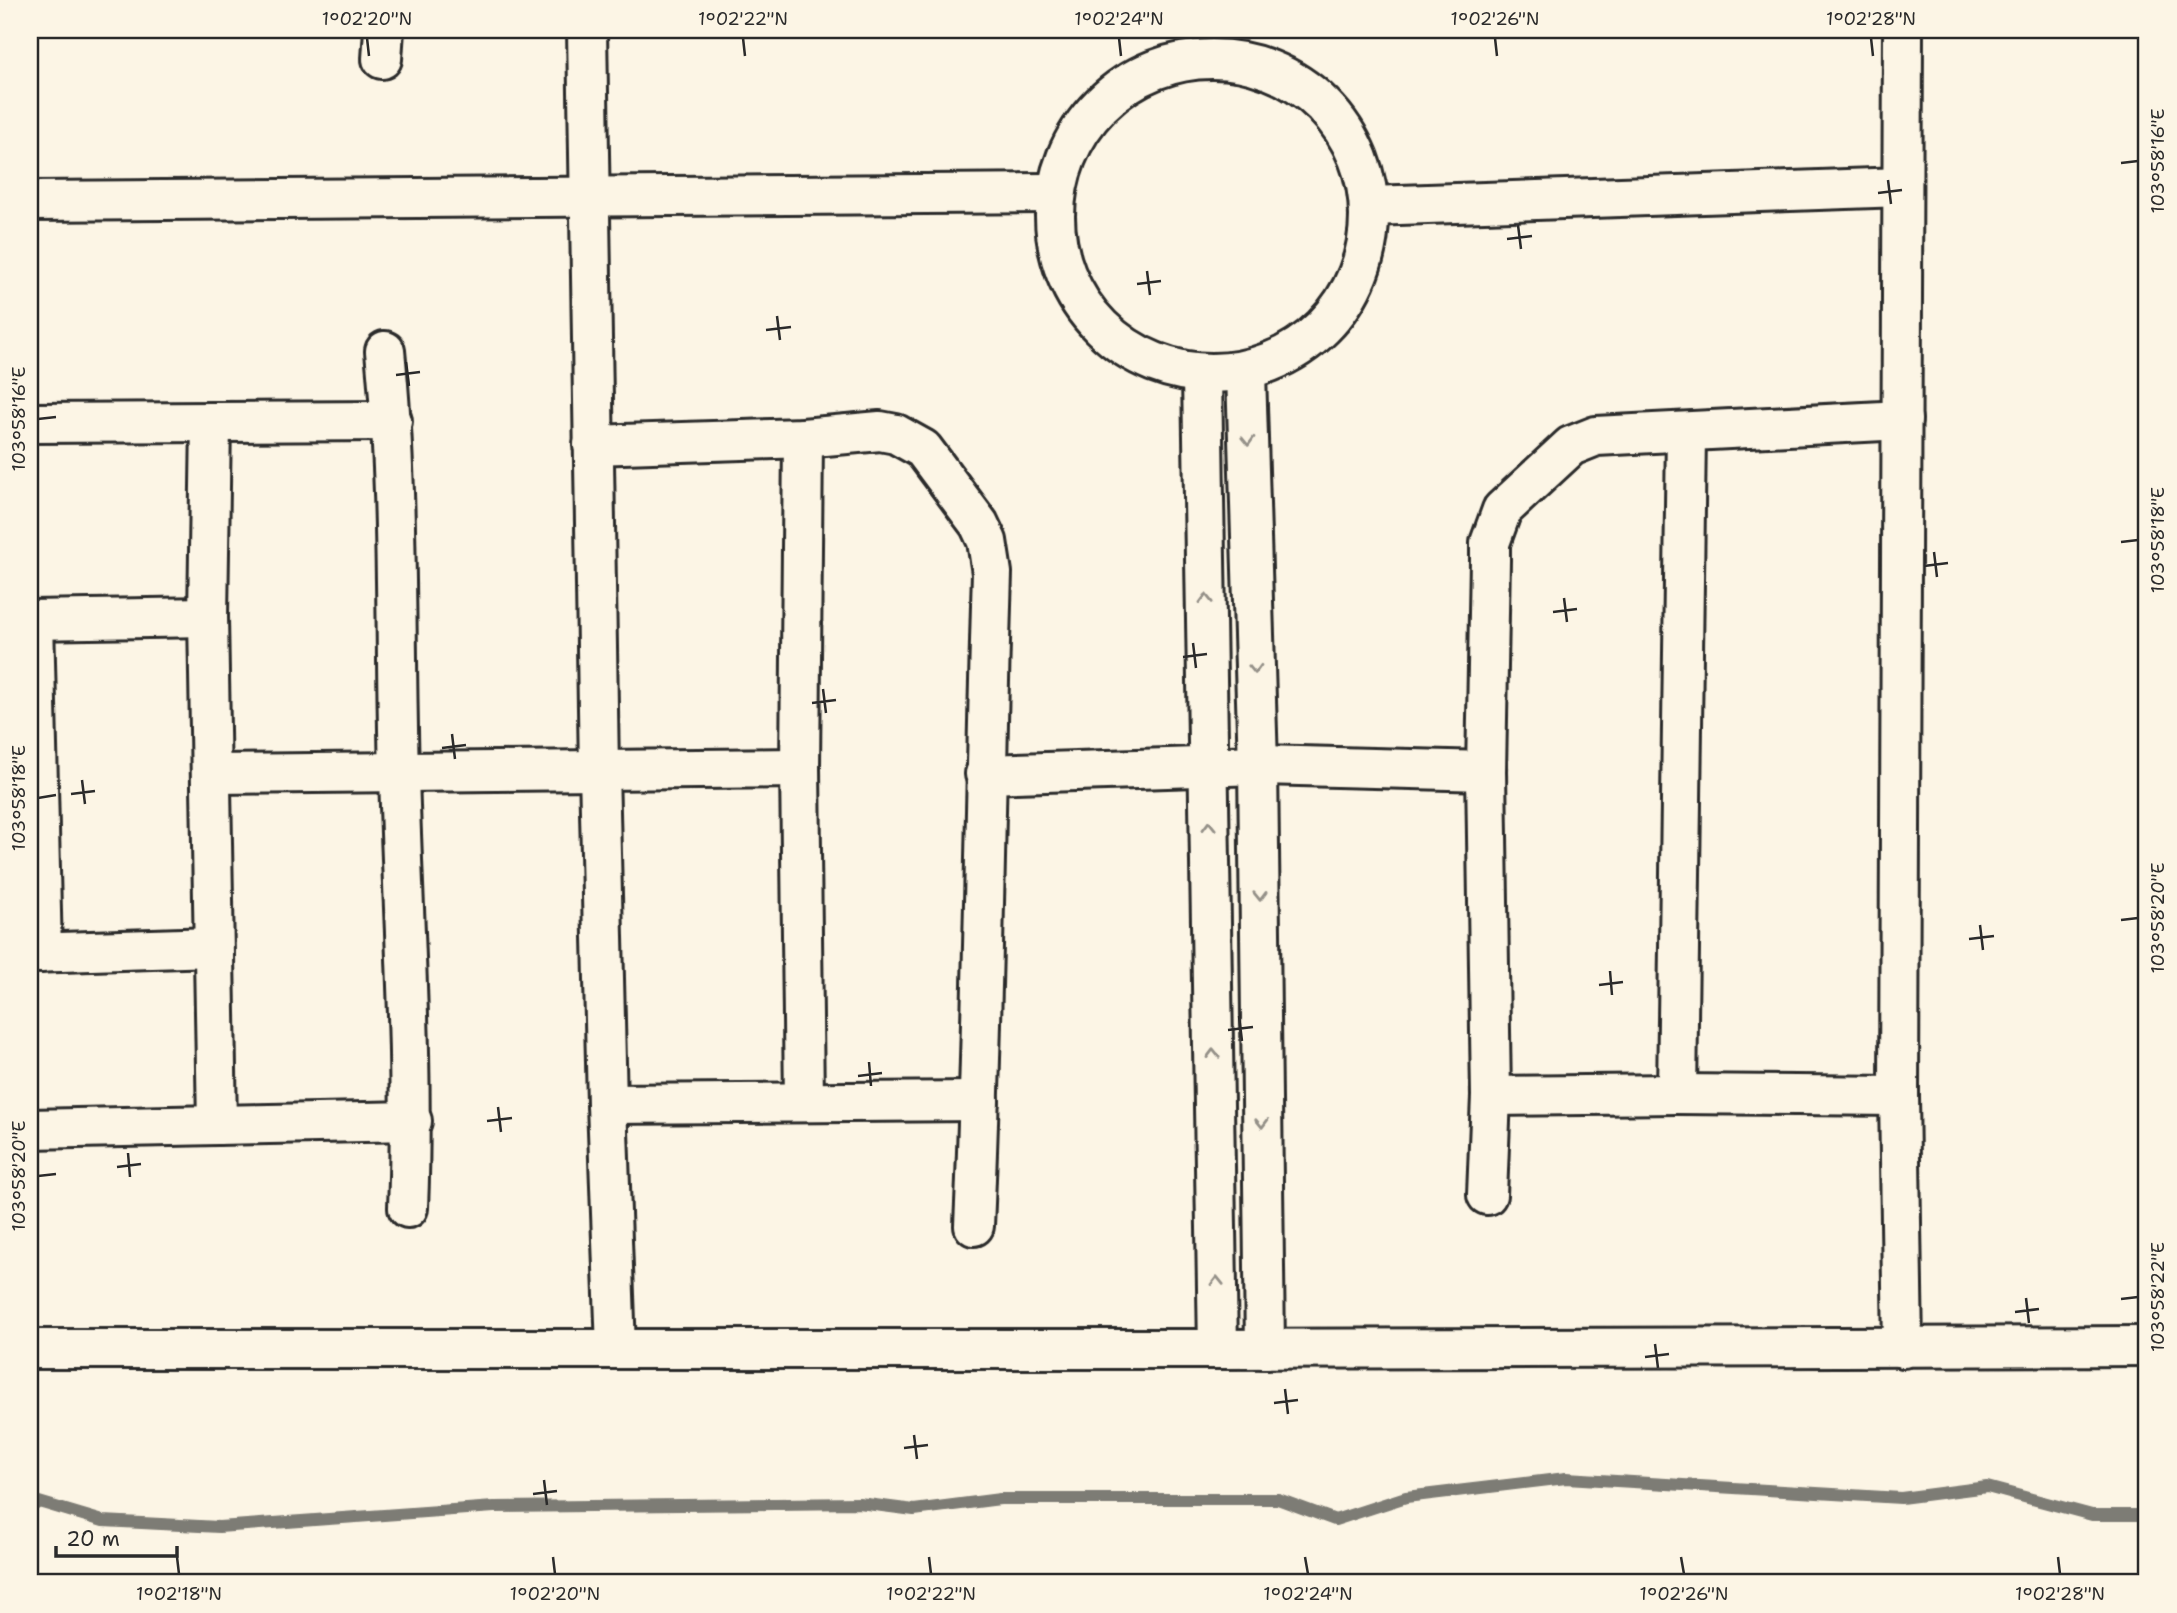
<svg xmlns="http://www.w3.org/2000/svg" width="2177" height="1613" viewBox="0 0 2177 1613" font-family="'Shantell Sans',sans-serif">
  <style>
    .lines { fill: none; stroke-linecap: round; stroke-linejoin: round }
    .stream { stroke: #7d7b74; stroke-width: 12 }
    .minor-casing { stroke: #2b2b2b; stroke-width: 44 }
    .minor { stroke: #fcf5e5; stroke-width: 38 }
    .oneway { stroke: #949088 }
    .ticks { fill: none; stroke: #2b2b2b; stroke-width: 2.5 }
    .neatline { fill: none; stroke: #2b2b2b; stroke-width: 2.5 }
    .ticks-label { font-size: 18px; text-anchor: middle; fill: #2b2b2b }
  </style>
  <rect width="100%" height="100%" fill="#fcf5e5"/>
  <filter id="ink" filterUnits="userSpaceOnUse"><feTurbulence type="fractalNoise" baseFrequency=".0143" numOctaves="2"/><feDisplacementMap in="SourceGraphic" scale="14" xChannelSelector="R" yChannelSelector="G"/><feConvolveMatrix kernelMatrix="1 2 1 2 8 2 1 2 1" color-interpolation-filters="sRGB"/></filter>
  <g filter="url(#ink)">
    <g class="lines">
      <polyline class="stream" points="30,1508 39,1502 103,1521 219,1527 494,1507 859,1503 914,1510 1000,1499 1278,1499 1335,1520 1406,1497 1566,1478 1901,1498 1987,1487 2092,1515 2147,1515"/>
      <g class="minor-casing">
        <g id="minor">
          <polyline points="587,30 599,770 607,1104 616,1349"/>
          <polyline points="1903,30 1899,1096 1903,1348"/>
          <polyline points="382,59 384,30"/>
          <circle cx="1212" cy="216" r="157"/>
          <polyline points="30,201 1055,193"/>
          <polyline points="1371,206 1902,187"/>
          <path d="M 385,351 C 399,491 395,633 399,774 C 403,919 414,1063 408,1208"/>
          <polyline points="1246,373 1258,765 1265,1349"/>
          <polyline points="1202,376 1218,1349"/>
          <polyline points="211,422 208,617 217,1125"/>
          <polyline points="30,423 392,421"/>
          <polyline points="803,438 800,768 804,1102"/>
          <path d="M 593,445 L 803,438 L 880,431 L 896,434 L 923,449 L 979,524 L 987,541 L 992,573 C 985,791 984,1009 974,1226"/>
          <polyline points="30,620 208,617"/>
          <polyline points="34,620 42,953"/>
          <polyline points="211,774 800,768"/>
          <polyline points="985,774 1258,765 1486,771"/>
          <polyline points="30,953 213,947"/>
          <polyline points="1677,1094 1686,433"/>
          <polyline points="1491,1096 1677,1094 1899,1096"/>
          <polyline points="607,1104 979,1101"/>
          <polyline points="30,1129 412,1121"/>
          <polyline points="1487,1195 1491,1096 1486,771 1490,560 1490,543 1502,510 1571,446 1596,436 1902,420"/>
          <polyline points="30,1349 1218,1349 2147,1346"/>
        </g>
      </g>
      <use href="#minor" class="minor"/>
    </g>
    <defs><path id="oneway-chevron" d="M-2-3.5L2.5 0L-2 3.5" fill="none" stroke-width="1.6" stroke-linecap="round" stroke-linejoin="round" transform="scale(1.75)"/></defs>
    <g class="oneway">
      <use href="#oneway-chevron" transform="translate(1248 441) rotate(88)"/>
      <use href="#oneway-chevron" transform="translate(1206 599) rotate(-91)"/>
      <use href="#oneway-chevron" transform="translate(1255 669) rotate(88)"/>
      <use href="#oneway-chevron" transform="translate(1209 826) rotate(-91)"/>
      <use href="#oneway-chevron" transform="translate(1260 896) rotate(89)"/>
      <use href="#oneway-chevron" transform="translate(1213 1054) rotate(-91)"/>
      <use href="#oneway-chevron" transform="translate(1262 1123) rotate(89)"/>
      <use href="#oneway-chevron" transform="translate(1217 1281) rotate(-91)"/>
    </g>
  </g>
  <path class="ticks" d="M 367,38 L 369,56M 743,38 L 745,56M 1119,38 L 1121,56M 1495,38 L 1497,56M 1871,38 L 1873,56M 2121,163 L 2138,161M 1888,180 L 1891,204M 1878,193 L 1902,190M 1518,225 L 1521,249M 1507,239 L 1532,236M 1147,271 L 1150,295M 1137,284 L 1161,281M 777,316 L 780,340M 766,330 L 791,327M 406,362 L 409,386M 396,375 L 420,372M 38,419 L 56,417M 2121,542 L 2138,540M 1934,552 L 1937,577M 1924,566 L 1948,563M 1564,598 L 1567,622M 1553,612 L 1577,609M 1193,643 L 1196,668M 1183,657 L 1207,654M 823,689 L 826,713M 812,703 L 836,700M 452,734 L 455,759M 442,748 L 466,745M 82,780 L 85,804M 71,794 L 95,791M 38,798 L 56,795M 2121,920 L 2138,918M 1980,925 L 1983,950M 1969,939 L 1994,936M 1610,971 L 1612,995M 1599,985 L 1623,982M 1239,1016 L 1242,1041M 1228,1030 L 1253,1027M 869,1062 L 871,1086M 858,1076 L 882,1073M 498,1107 L 501,1132M 487,1121 L 512,1118M 128,1153 L 130,1177M 117,1167 L 141,1164M 38,1176 L 56,1174M 2026,1298 L 2029,1323M 2121,1299 L 2138,1297M 2015,1312 L 2039,1309M 1655,1344 L 1658,1368M 1645,1357 L 1669,1354M 1285,1389 L 1288,1414M 1274,1403 L 1298,1400M 914,1435 L 917,1459M 904,1448 L 928,1445M 544,1480 L 547,1505M 533,1494 L 557,1491M 177,1557 L 179,1574M 553,1557 L 555,1574M 929,1557 L 931,1574M 1305,1557 L 1308,1574M 1681,1557 L 1684,1574M 2058,1557 L 2060,1574"/>
  <rect width="2177" height="1613" fill="none" stroke="#fcf5e5" stroke-width="77"/>
  <path d="M56 1546v10h121v-10" fill="none" stroke="#2b2b2b" stroke-width="3.5"/>
  <text x="66" y="1546" font-size="21" fill="#2b2b2b" stroke="#fcf5e5" stroke-width="5" paint-order="stroke">20 m</text>
  <rect x="38" y="38" width="2100" height="1536" class="neatline"/>
  <g class="ticks-label">
    <text x="367" y="25">1°02'20"N</text>
    <text x="743" y="25">1°02'22"N</text>
    <text x="1119" y="25">1°02'24"N</text>
    <text x="1495" y="25">1°02'26"N</text>
    <text x="1871" y="25">1°02'28"N</text>
    <text transform="translate(2158 161) rotate(-90)" y="6">103°58'16"E</text>
    <text transform="translate(19 419) rotate(-90)" y="6">103°58'16"E</text>
    <text transform="translate(2158 540) rotate(-90)" y="6">103°58'18"E</text>
    <text transform="translate(19 798) rotate(-90)" y="6">103°58'18"E</text>
    <text transform="translate(2158 918) rotate(-90)" y="6">103°58'20"E</text>
    <text transform="translate(19 1176) rotate(-90)" y="6">103°58'20"E</text>
    <text transform="translate(2158 1297) rotate(-90)" y="6">103°58'22"E</text>
    <text x="179" y="1600">1°02'18"N</text>
    <text x="555" y="1600">1°02'20"N</text>
    <text x="931" y="1600">1°02'22"N</text>
    <text x="1308" y="1600">1°02'24"N</text>
    <text x="1684" y="1600">1°02'26"N</text>
    <text x="2060" y="1600">1°02'28"N</text>
  </g>
</svg>
